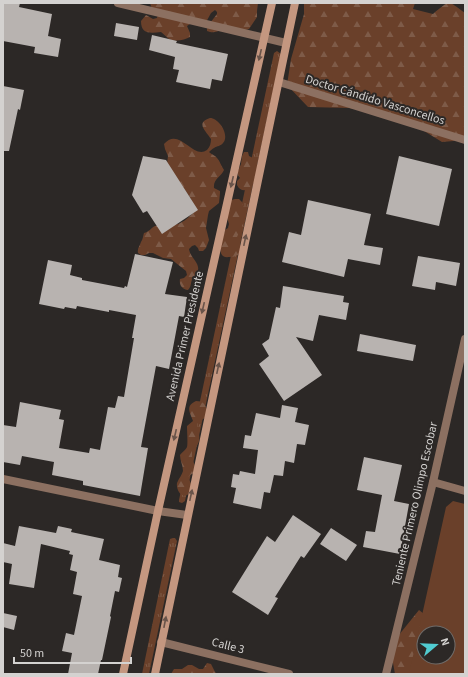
<svg xmlns="http://www.w3.org/2000/svg" width="468" height="677" viewBox="0 0 468 677" font-family="'Source Sans 3',sans-serif">
  <style>
    .grass { fill: url(#grass-tufts) }
    .forest { fill: url(#forest-firs) }
    .park { fill: #6a402a; fill-rule: evenodd }
    .building { fill: #b8b3b0 }
    .lines { fill: none; stroke-linecap: round; stroke-linejoin: round }
    .street { stroke: #8c7061; stroke-width: 8 }
    .secondary { stroke: #c49780; stroke-width: 8 }
    .oneway { fill: #69544a }
    .labels { text-anchor: middle; dominant-baseline: central; stroke-width: 4; stroke-linejoin: round; paint-order: stroke }
    .street-label { font-size: 12px; fill: #d4d2d0; stroke: #2c2826 }
  </style>
  <defs>
    <pattern id="grass-tufts" width="24" height="20" patternUnits="userSpaceOnUse"><rect width="24" height="20" fill="#6a402a"/><path d="M3 7l-1-3M5 7V3M7 7l1-3M15 17l-1-3M17 17v-4M19 17l1-3" fill="none" stroke="#7e5b48"/></pattern>
    <pattern id="forest-firs" width="22" height="20" patternUnits="userSpaceOnUse"><rect width="22" height="20" fill="#6a402a"/><path d="M5 1l3.5 6h-7zM16 11l3.5 6h-7z" fill="#7e5b48"/></pattern>
  </defs>
  <rect width="100%" height="100%" fill="#2c2826"/>
  <g class="grass">
    <polygon points="277,51 281,54 185,501 182,503 179,502 179,500 274,53"/>
    <polygon points="173,538 175,538 177,541 149,674 142,674 170,539"/>
  </g>
  <g class="forest">
    <path d="M 150,3 L 258,3 L 257,11 L 257,17 L 249,29 C 239,32 237,27 230,27 C 221,28 217,35 207,31 L 207,27 L 217,14 L 217,12 L 215,10 L 211,13 L 205,24 L 190,24 L 187,26 L 190,33 L 190,37 C 185,40 175,42 169,39 C 166,37 164,34 161,32 C 151,33 141,35 141,21 L 146,15 L 153,19 L 157,18 L 158,14 L 152,9 Z"/>
    <path d="M 304,3 L 415,3 L 413,9 L 433,14 C 450,0 447,0 465,13 L 465,140 L 442,142 L 411,123 L 385,113 L 349,108 L 308,107 L 287,85 L 291,59 L 304,14 Z"/>
    <path d="M 210,118 C 219,118 230,135 223,143 C 221,146 217,146 214,148 C 212,149 211,150 209,152 C 212,155 215,155 217,158 C 220,161 221,166 224,170 C 221,177 213,179 214,188 L 220,191 L 220,193 L 219,203 L 209,211 L 208,215 L 206,228 L 209,240 L 206,248 L 203,251 L 199,251 L 198,248 L 195,245 L 192,246 L 189,249 C 190,258 202,264 197,273 C 195,278 196,274 193,278 C 190,282 192,286 188,290 C 182,289 179,285 180,279 L 184,278 L 187,275 L 186,271 L 171,259 L 163,258 L 153,253 L 149,253 L 145,255 L 141,255 L 138,253 C 137,248 140,246 141,242 C 143,239 143,236 144,233 C 149,232 151,228 155,226 C 163,224 171,226 178,224 C 184,222 190,216 194,212 L 193,203 L 189,196 L 167,164 L 168,156 L 165,149 L 164,144 C 179,126 193,160 207,150 C 210,147 211,143 211,139 C 206,131 195,123 210,118 Z"/>
    <path d="M 244,152 L 248,152 L 249,156 C 259,160 257,171 258,180 L 251,185 L 250,189 C 244,191 240,191 237,185 L 237,181 L 240,178 L 238,175 L 238,171 L 241,164 L 242,156 Z"/>
    <path d="M 235,199 L 239,199 L 242,202 L 246,216 L 237,237 L 242,249 L 241,253 C 238,255 233,257 229,257 C 214,259 223,238 225,230 L 228,228 L 229,224 L 226,214 L 231,200 Z"/>
    <path d="M 196,401 C 203,401 205,404 207,410 L 205,418 C 202,420 199,421 197,424 C 197,427 197,428 198,430 C 201,440 199,445 192,451 L 192,458 L 195,466 L 194,473 L 190,475 L 188,478 C 191,482 192,486 191,490 C 190,493 189,494 187,495 C 180,498 176,488 177,483 C 179,478 182,475 183,471 C 183,466 180,460 180,455 C 182,452 186,450 187,447 C 188,445 187,430 187,426 L 193,421 C 190,412 185,406 196,401 Z"/>
    <polygon points="419,610 424,614 424,657 438,674 395,674 390,646"/>
    <polygon points="207,663 211,664 215,672 217,674 171,674 174,669 182,669 188,665 192,665 199,669 203,669"/>
  </g>
  <path class="park" d="M 453,501 L 465,504 L 465,674 L 409,674 L 446,507 ZM 424,633 L 448,633 L 448,657 L 424,657 Z"/>
  <g class="building">
    <polygon points="3,3 20,3 19,7 52,14 48,36 61,39 58,57 34,53 35,47 3,41"/>
    <polygon points="116,23 139,27 137,40 114,36"/>
    <polygon points="152,35 177,41 176,43 228,54 222,81 212,79 210,89 176,82 179,70 173,69 175,57 149,50"/>
    <polygon points="3,86 24,90 20,110 18,109 9,151 3,151"/>
    <polygon points="143,156 166,160 198,210 162,234 147,211 143,213 132,195"/>
    <polygon points="399,156 452,169 439,226 386,214"/>
    <polygon points="308,200 371,214 364,245 383,248 380,265 348,259 344,277 282,262 289,232 301,235"/>
    <polygon points="135,254 173,262 165,294 187,297 184,317 179,316 169,369 156,366 141,447 148,448 140,496 83,485 83,481 52,475 54,462 22,456 20,465 3,462 3,425 16,427 20,402 61,410 59,419 64,420 59,448 89,453 90,448 100,450 108,407 115,408 118,396 124,397 134,338 132,338 136,315 109,310 109,312 77,306 76,309 65,307 64,309 39,304 48,260 72,265 70,275 82,278 82,280 124,288 125,286 127,287"/>
    <polygon points="418,256 460,263 456,286 436,282 435,290 412,286"/>
    <polygon points="283,286 344,296 343,302 349,303 346,320 319,315 313,341 296,337 322,375 284,401 259,364 269,356 262,344 269,339 276,307 280,308"/>
    <polygon points="360,334 416,345 413,361 357,351"/>
    <polygon points="282,405 298,408 295,422 309,425 305,445 297,444 294,463 285,461 283,476 274,475 270,493 264,492 261,509 233,503 236,488 231,487 233,474 239,475 240,471 255,474 258,450 243,448 245,435 251,436 256,413 280,418"/>
    <polygon points="364,457 402,465 394,501 409,504 400,554 363,547 366,531 375,532 382,495 357,490"/>
    <polygon points="293,515 321,534 304,558 301,556 275,597 278,598 268,615 232,592 267,536 275,542"/>
    <polygon points="19,526 56,533 58,526 72,529 71,532 104,539 99,560 120,565 118,577 122,578 119,592 115,591 110,616 111,617 102,660 101,660 98,674 68,674 72,653 62,651 66,633 74,635 82,596 73,594 77,572 70,570 73,555 69,554 70,551 41,544 34,588 9,584 12,564 3,562 3,543 15,546"/>
    <polygon points="331,528 357,545 346,561 320,544"/>
    <polygon points="3,613 17,616 14,630 3,627"/>
  </g>
  <g class="lines">
    <g class="street">
      <polyline points="118,3 286,43"/>
      <polyline points="279,82 465,140"/>
      <polyline points="3,479 158,511 187,515"/>
      <polyline points="433,482 465,491"/>
      <polyline points="161,642 289,674"/>
      <polyline points="386,674 433,482 465,339"/>
    </g>
    <g class="secondary">
      <polyline points="123,674 158,511 272,3"/>
      <polyline points="155,674 295,3"/>
    </g>
  </g>
  <defs><path id="oneway-solid" d="M-6-.8H1V-3.2L6.5 0L1 3.2V.8H-6Z"/></defs>
  <g class="oneway">
    <use href="#oneway-solid" transform="translate(260 55) rotate(103)"/>
    <use href="#oneway-solid" transform="translate(232 182) rotate(103)"/>
    <use href="#oneway-solid" transform="translate(245 240) rotate(-78)"/>
    <use href="#oneway-solid" transform="translate(203 308) rotate(103)"/>
    <use href="#oneway-solid" transform="translate(218 368) rotate(-78)"/>
    <use href="#oneway-solid" transform="translate(175 435) rotate(103)"/>
    <use href="#oneway-solid" transform="translate(191 495) rotate(-78)"/>
    <use href="#oneway-solid" transform="translate(165 622) rotate(-79)"/>
  </g>
  <g class="labels">
    <g class="street-label">
      <text transform="translate(375 100) rotate(17)">Doctor Cándido Vasconcellos</text>
      <text transform="translate(185 336) rotate(-77)">Avenida Primer Presidente</text>
      <text transform="translate(415 504) rotate(-77)">Teniente Primero Olimpo Escobar</text>
      <text transform="translate(228 646) rotate(14)">Calle 3</text>
    </g>
  </g>
  <rect width="468" height="677" fill="none" stroke="#d4d2d0" stroke-width="8"/>
  <g transform="translate(436 645) rotate(71)"><circle r="19" fill="#2c2826" stroke="#6f6c6a"/>
  <path d="M0-3L7 15L0 10L-7 15Z" fill="#51ccd1"/>
  <text y="-6" font-size="11" font-weight="bold" text-anchor="middle" fill="#d4d2d0">N</text>
  </g>
  <path d="M14 657v6h117v-6" fill="none" stroke="#d4d2d0" stroke-width="2"/>
  <text x="20" y="657" font-size="12" fill="#d4d2d0" stroke="#2c2826" stroke-width="3" paint-order="stroke">50 m</text>
</svg>
